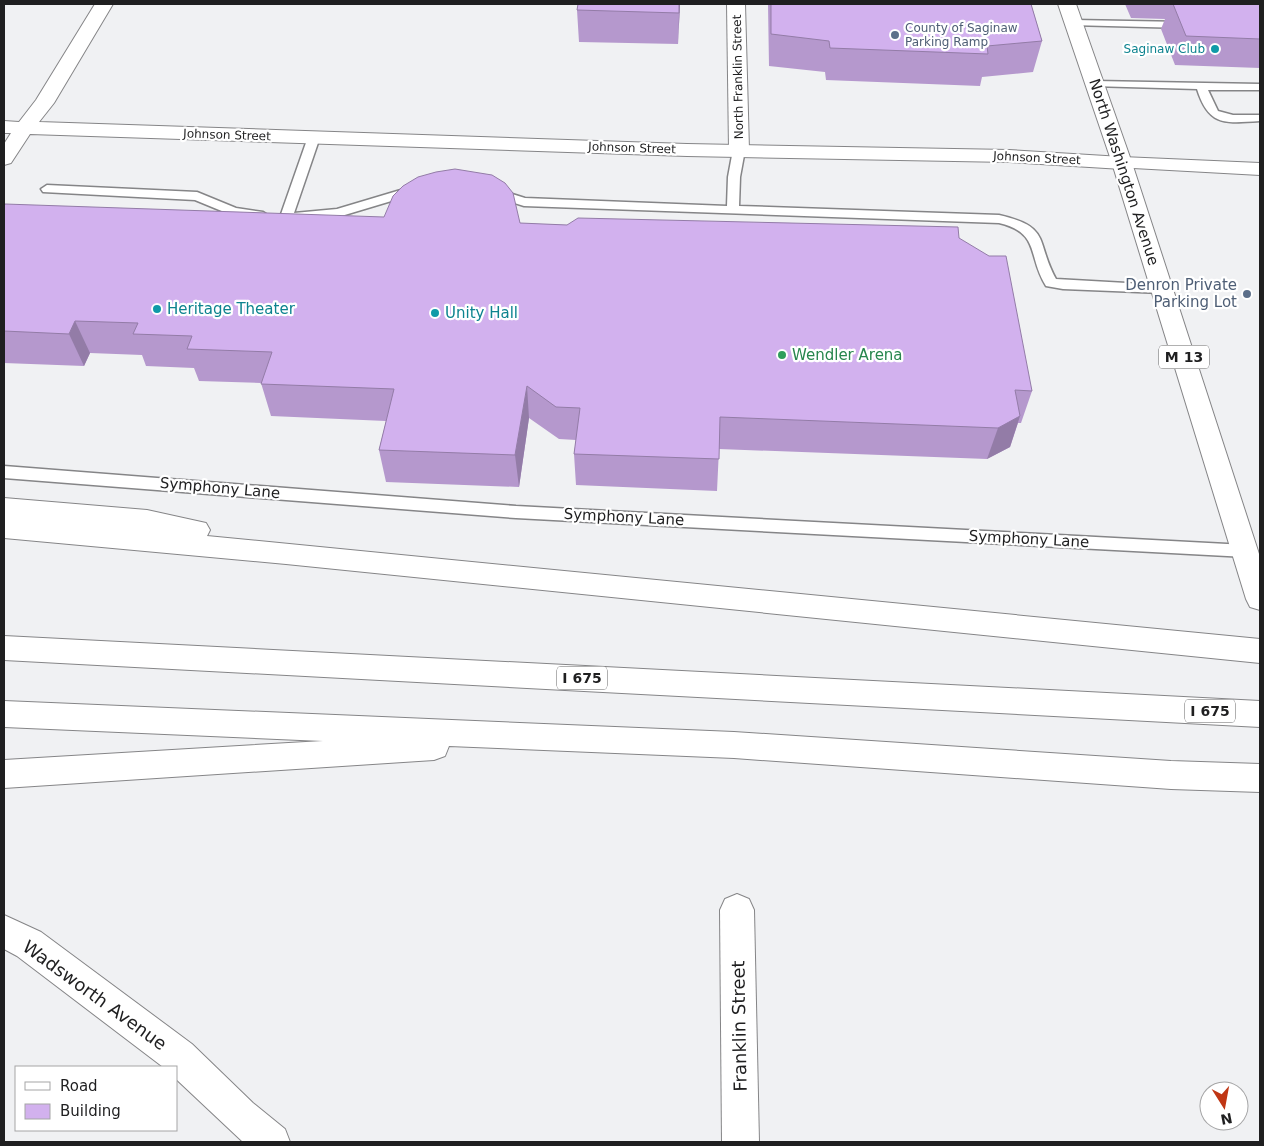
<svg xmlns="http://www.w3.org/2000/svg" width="1264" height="1146" viewBox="0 0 1264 1146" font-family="'DejaVu Sans',sans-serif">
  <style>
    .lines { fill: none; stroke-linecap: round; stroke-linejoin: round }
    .service-casing { stroke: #858587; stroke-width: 3 }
    .minor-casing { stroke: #858587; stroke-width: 2 }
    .tertiary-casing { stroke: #858587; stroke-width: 2 }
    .secondary-casing { stroke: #858587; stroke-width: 2 }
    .primary-casing { stroke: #858587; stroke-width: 2 }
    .motorway-casing { stroke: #858587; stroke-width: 2 }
    .service { fill: #fff; fill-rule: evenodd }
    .minor { fill: #fff; fill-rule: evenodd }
    .tertiary { fill: #fff; fill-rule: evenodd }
    .secondary { fill: #fff; fill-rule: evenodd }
    .primary { fill: #fff; fill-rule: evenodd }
    .motorway { fill: #fff; fill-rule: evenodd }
    .wall { fill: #b598cd }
    .shaded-wall { fill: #937ca7 }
    .building { fill: #d2b1ee; stroke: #937ca7 }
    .service-dot { fill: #5c6f8a; stroke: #fff; stroke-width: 2 }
    .culture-dot { fill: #0f9aa8; stroke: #fff; stroke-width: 2 }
    .leisure-dot { fill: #2e9e5b; stroke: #fff; stroke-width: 2 }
    .labels { text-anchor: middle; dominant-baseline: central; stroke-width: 4.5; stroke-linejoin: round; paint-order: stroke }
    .far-service-label { font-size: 12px; fill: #4e5e75; stroke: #fff; text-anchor: start }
    .far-culture-label { font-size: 12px; fill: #0d838f; stroke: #fff; text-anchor: end }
    .far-street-label { font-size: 12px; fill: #1f1f20; stroke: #fff }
    .shield { fill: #fff; stroke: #626263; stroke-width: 1 }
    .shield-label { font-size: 14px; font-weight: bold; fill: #1f1f20 }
    .street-label { font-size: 15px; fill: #1f1f20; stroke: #fff }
    .service-label { font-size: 15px; fill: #4e5e75; stroke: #fff; text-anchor: end }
    .culture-label { font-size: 15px; fill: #0d838f; stroke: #fff; text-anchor: start }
    .leisure-label { font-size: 15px; fill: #27864d; stroke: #fff; text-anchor: start }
    .near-street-label { font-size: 18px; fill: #1f1f20; stroke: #fff }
  </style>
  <rect width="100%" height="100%" fill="#f0f1f3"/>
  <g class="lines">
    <g class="service-casing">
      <g id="service">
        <polygon points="1074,20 1184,22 1189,25 1184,28 1070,25 1070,21"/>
        <path d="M 1095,81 L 1260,84 L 1260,90 L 1208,90 L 1218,111 L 1233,115 L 1260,115 L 1260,121 C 1225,123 1209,127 1197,89 L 1091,86 L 1091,82 Z"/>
        <polygon points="314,133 320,137 294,213 337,209 414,186 420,190 418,193 338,217 298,220 292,217 290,220 282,220 280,217 308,137"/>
        <path d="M 739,146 L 745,150 L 740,177 L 739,206 L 999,215 C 1052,227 1035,241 1056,279 L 1162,285 L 1169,289 L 1162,293 L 1063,289 L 1046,286 C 1027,256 1041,233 999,223 L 524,206 L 489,195 L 487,192 L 493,188 L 525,198 L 727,206 L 728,177 L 733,150 Z"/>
        <polygon points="47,185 197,192 236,208 263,212 269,216 263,220 229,214 195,200 43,192 41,189"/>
        <polygon points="4,466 516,506 1246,545 1252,547 1254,551 1252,555 1246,557 516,518 4,478"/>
      </g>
    </g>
    <g class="minor-casing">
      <g id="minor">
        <polygon points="727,4 745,4 749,150 746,154 739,156 732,154 729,150"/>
        <polygon points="737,894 749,899 754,910 759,1142 722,1142 720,910 725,899"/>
      </g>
    </g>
    <g class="tertiary-casing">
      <g id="tertiary">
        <polygon points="95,4 113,4 54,103 39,122 687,144 1009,150 1122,157 1129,159 1132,163 1129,167 1122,169 1009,162 687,156 30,134 11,163 4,165 4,144 11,133 4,133 4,121 19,122 36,100"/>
        <polygon points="4,915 41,932 192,1044 253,1103 285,1129 290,1142 243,1142 176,1079 176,1067 163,1067 17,956 4,949"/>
      </g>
    </g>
    <g class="secondary-casing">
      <polygon id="secondary" points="1122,157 1260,163 1260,175 1115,167 1112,163 1115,159"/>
    </g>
    <g class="primary-casing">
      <polygon id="primary" points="1058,4 1076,4 1132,163 1260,557 1260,610 1250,607 1246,599 1112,163"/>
    </g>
    <g class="motorway-casing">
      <g id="motorway">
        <polygon points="4,498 147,510 206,523 210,530 207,536 1260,639 1260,663 286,564 4,538"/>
        <polygon points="4,636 1260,701 1260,727 4,660"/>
        <polygon points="4,701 734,732 1171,761 1260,764 1260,792 1171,789 734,758 449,746 445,756 434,760 4,788 4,760 323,741 4,727"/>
      </g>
    </g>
    <use href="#service" class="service"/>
    <use href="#minor" class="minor"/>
    <use href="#tertiary" class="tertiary"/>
    <use href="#secondary" class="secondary"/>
    <use href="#primary" class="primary"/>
    <use href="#motorway" class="motorway"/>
  </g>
  <g class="wall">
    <polygon points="680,4 678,44 579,42 577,10"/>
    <polygon points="768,4 1031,4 1042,41 1033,72 982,77 980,86 826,80 825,72 769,66"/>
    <polygon points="1125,4 1260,4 1260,68 1175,65 1161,29 1165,19 1131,18"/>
    <polygon points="4,206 959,238 1032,391 1021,423 1018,423 1010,447 987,459 719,449 717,491 576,485 574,454 576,440 559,439 529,418 519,487 386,482 379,450 386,421 271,416 261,383 199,381 194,368 146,366 142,355 90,353 84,366 4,363"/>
  </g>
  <g class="shaded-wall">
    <polygon points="679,4 680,4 678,44 679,13"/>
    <polygon points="75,321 90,353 84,366 69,334"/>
    <polygon points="527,386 529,418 519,487 515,455"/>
    <polygon points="1020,416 1010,447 987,459 998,428"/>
  </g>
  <g class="building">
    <polygon points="578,4 679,4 679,13 577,10"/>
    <polygon points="771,4 1031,4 1042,41 987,46 988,54 830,48 829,41 771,34"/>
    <polygon points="1173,4 1260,4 1260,39 1186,36"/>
    <polygon points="455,169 492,175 505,183 513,193 520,223 567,225 578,218 958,227 959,238 989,256 1006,256 1032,391 1015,390 1020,416 998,428 720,417 719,459 574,454 580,408 556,407 527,386 515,455 379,450 394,389 261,384 272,352 187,349 192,336 133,334 138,323 75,321 69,334 4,331 4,206 5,204 384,217 393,196 403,186 418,177 436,172"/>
  </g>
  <g class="service-dot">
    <circle cx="895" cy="35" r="5"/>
    <circle cx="1247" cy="294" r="5"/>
  </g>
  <g class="culture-dot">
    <circle cx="1215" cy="49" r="5"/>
    <circle cx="157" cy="309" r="5"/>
    <circle cx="435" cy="313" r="5"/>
  </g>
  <circle class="leisure-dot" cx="782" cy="355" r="5"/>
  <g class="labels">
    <g class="far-service-label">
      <text x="905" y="28">County of Saginaw<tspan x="905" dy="14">Parking Ramp</tspan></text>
    </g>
    <g class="far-culture-label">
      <text x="1205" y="49">Saginaw Club</text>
    </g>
    <g class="far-street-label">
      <text transform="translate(738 77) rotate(-91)">North Franklin Street</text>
      <text transform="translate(227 135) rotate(2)">Johnson Street</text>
      <text transform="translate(632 148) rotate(2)">Johnson Street</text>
      <text transform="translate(1037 158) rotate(3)">Johnson Street</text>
    </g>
    <g class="shield">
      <rect x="1159" y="345.5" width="50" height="23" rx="4"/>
      <rect x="557" y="666.5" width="50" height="23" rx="4"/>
      <rect x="1185" y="699.5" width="50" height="23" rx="4"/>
    </g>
    <g class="shield-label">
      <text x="1184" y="357">M 13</text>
      <text x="582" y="678">I 675</text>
      <text x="1210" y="711">I 675</text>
    </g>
    <g class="street-label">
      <text transform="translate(1124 172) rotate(72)">North Washington Avenue</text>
      <text transform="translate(220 488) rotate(5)">Symphony Lane</text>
      <text transform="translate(624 517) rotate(3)">Symphony Lane</text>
      <text transform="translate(1029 539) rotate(3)">Symphony Lane</text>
    </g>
    <g class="service-label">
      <text x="1237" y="285">Denron Private<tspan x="1237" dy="17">Parking Lot</tspan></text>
    </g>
    <g class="culture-label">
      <text x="167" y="309">Heritage Theater</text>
      <text x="445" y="313">Unity Hall</text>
    </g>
    <g class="leisure-label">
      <text x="792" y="355">Wendler Arena</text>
    </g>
    <g class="near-street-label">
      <text transform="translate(95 995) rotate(36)">Wadsworth Avenue</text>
      <text transform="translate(739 1026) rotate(-91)">Franklin Street</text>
    </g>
  </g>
  <rect width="1264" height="1146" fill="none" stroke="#1f1f20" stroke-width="10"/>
  <rect x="15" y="1066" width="162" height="65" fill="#ffffff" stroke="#a5a5a6"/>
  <rect x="25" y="1082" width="25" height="8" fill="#ffffff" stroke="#a5a5a6"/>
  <text x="60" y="1091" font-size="15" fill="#1f1f20">Road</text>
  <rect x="25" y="1104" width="25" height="15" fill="#d2b1ee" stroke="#a5a5a6"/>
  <text x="60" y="1116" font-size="15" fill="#1f1f20">Building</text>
  <g transform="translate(1224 1106) rotate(169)"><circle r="24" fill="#ffffff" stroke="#a5a5a6"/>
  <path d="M0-4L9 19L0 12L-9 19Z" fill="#c03614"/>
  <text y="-8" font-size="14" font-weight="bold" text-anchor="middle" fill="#1f1f20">N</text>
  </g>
</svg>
